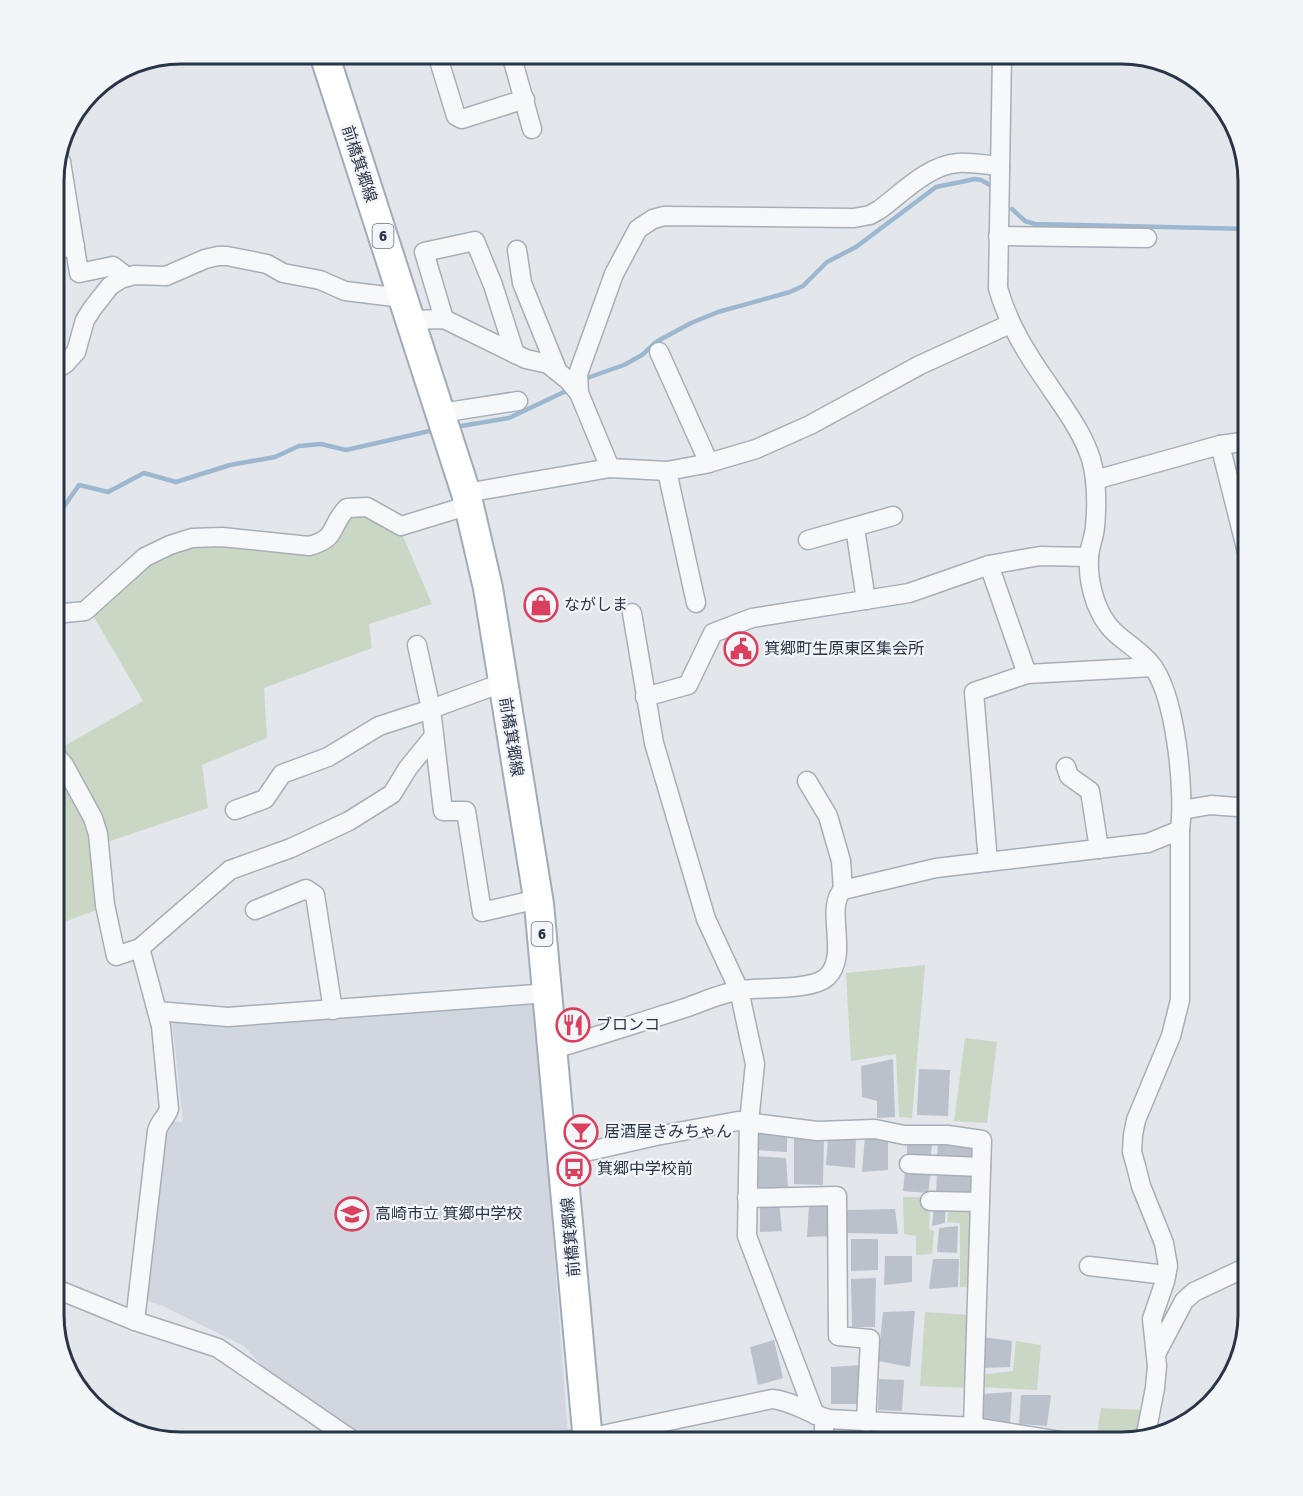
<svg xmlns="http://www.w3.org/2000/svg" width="1303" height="1496" viewBox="0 0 1303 1496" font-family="Signika,'Noto Sans JP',sans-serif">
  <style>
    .built { fill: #d1d6df }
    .green { fill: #c9d7c4 }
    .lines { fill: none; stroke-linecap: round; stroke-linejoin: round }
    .stream { stroke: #9cb7cf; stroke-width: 4.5 }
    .building { fill: #bac1cb }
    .street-casing { stroke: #a7aeb7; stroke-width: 21 }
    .primary-casing { stroke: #a1acb9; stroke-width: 32 }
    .street { stroke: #f7f8fa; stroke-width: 18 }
    .primary { stroke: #fff; stroke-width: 28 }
    .labels { text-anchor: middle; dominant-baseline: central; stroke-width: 4.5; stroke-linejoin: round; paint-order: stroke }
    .shield { fill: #f3f6f9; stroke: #666f7c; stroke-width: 1.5 }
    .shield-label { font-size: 15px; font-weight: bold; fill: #293547 }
    .street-label { font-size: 16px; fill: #293547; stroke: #f3f6f9 }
    .poi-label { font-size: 16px; fill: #293547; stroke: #f3f6f9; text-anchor: start }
    .rim { fill: none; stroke: #293547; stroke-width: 3 }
  </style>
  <rect width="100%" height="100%" fill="#e3e7ec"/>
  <polygon class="built" points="535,1000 568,1435 489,1442 374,1442 266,1370 244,1346 163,1306 142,1299 165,1130 172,1121 183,1122 172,1021"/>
  <g class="green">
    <polygon points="355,512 402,534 432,604 369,624 372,648 264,688 267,738 202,765 208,808 110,841 88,791 61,748 143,701 91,612 147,562 194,544 227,545 299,552"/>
    <polygon points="54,764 91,829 101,908 54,926"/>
    <polygon points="925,965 912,1118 899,1117 896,1054 851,1061 846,973"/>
    <polygon points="965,1038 997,1042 987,1123 954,1121"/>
    <polygon points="903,1197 926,1197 930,1208 929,1229 934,1231 932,1254 916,1255 916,1236 904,1234"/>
    <polygon points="977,1205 975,1286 960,1287 960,1223 947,1222 949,1206"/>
    <polygon points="925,1312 972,1315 968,1388 920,1386"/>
    <polygon points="1016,1341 1041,1345 1037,1390 981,1387 981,1375 1013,1371"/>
    <polygon points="1101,1408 1143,1410 1139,1436 1121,1442 1096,1441"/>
  </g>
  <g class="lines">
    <g class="stream">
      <polyline points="1012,209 1025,221 1035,224 1249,229"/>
      <polyline points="587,378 624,365 642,355 656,342 691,323 718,312 790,292 803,286 827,262 856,247 936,187 975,179 981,180 990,185"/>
      <polyline points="455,427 509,418 566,391"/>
      <polyline points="54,511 63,508 79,485 108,492 144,473 176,482 230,465 275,457 299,446 321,444 346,450 434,430"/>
    </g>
  </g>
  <g class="building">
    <polygon points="893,1059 895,1117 877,1118 877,1101 862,1097 861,1066"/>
    <polygon points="919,1069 950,1070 948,1116 917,1115"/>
    <polygon points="755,1129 787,1134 787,1152 755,1150"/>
    <polygon points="794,1135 824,1138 823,1185 794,1184"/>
    <polygon points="856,1135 855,1168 826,1165 828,1138"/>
    <polygon points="865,1136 888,1136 888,1170 862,1172"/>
    <polygon points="933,1140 930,1159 907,1158 907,1141"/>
    <polygon points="938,1141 974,1143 975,1160 937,1158"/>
    <polygon points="754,1156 786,1158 788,1187 753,1188"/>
    <polygon points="905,1170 931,1171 928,1193 903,1191"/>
    <polygon points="937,1171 974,1172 973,1196 936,1196"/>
    <polygon points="779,1200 782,1231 760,1232 760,1203"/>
    <polygon points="809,1205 832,1205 833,1236 807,1237"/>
    <polygon points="946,1205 945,1223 932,1226 934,1206"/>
    <polygon points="895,1209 898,1234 844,1233 845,1210"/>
    <polygon points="958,1226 957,1253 937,1252 939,1228"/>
    <polygon points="851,1239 878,1239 878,1270 851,1271"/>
    <polygon points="885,1256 912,1256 912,1282 884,1285"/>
    <polygon points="933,1259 959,1259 958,1287 929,1289"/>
    <polygon points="876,1278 875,1327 852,1327 851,1279"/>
    <polygon points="915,1311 910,1367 878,1361 883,1312"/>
    <polygon points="983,1337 1012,1341 1010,1367 982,1368"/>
    <polygon points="774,1340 783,1378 758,1385 750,1347"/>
    <polygon points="862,1365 862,1404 831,1404 831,1367"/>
    <polygon points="879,1379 904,1380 902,1411 878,1410"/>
    <polygon points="1012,1392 1010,1423 980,1421 981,1394"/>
    <polygon points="1021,1395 1051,1395 1047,1426 1019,1424"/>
  </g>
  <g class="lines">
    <g class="street-casing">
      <g id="street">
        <polyline points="437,54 456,116 462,119 525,99"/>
        <polyline points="511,54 532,129"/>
        <path d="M 1002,54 L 998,288 C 1008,324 1027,354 1048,384 C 1064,408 1082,431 1091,459 C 1097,480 1097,505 1095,527 C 1094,538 1089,548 1089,558 C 1088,573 1091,589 1096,603 C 1110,639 1128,638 1150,663 C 1176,693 1185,792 1180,830 L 1180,1000 L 1171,1036 L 1136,1120 L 1133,1135 L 1132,1152 L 1136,1166 L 1141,1186 L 1164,1243 L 1168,1266 L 1165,1281 L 1152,1319 L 1157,1366 L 1155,1388 L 1146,1434"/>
        <polyline points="57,164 61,162 79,273 113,266 127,277"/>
        <polyline points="998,236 1147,238"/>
        <polyline points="54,250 75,246"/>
        <polyline points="517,250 522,283 558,372"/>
        <polyline points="444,319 424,252 475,241 493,285 515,354"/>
        <polyline points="410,320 444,319 526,359 548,364 568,380 579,393 610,468"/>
        <polyline points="659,352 709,463"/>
        <polyline points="54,371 65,364 76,352 85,320 92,309 110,286 121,279 134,275 166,276 205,259 218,256 227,256 267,264 283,273 320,280 345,291 403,298"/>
        <path d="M 579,393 L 578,374 L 614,274 L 638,229 L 653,219 L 664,216 L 854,218 L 870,215 L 879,210 C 901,194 928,165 958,163 C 971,162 986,165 1000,166"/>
        <polyline points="441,413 518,401"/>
        <polyline points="1220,445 1248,556"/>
        <polyline points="667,471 696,603"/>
        <polyline points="1095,480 1220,445 1249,441"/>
        <polyline points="466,493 610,468 667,471 705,464 756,449 810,425 920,365 1010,324"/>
        <polyline points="855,528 866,600"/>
        <polyline points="808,540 893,516"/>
        <polyline points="989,565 1027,674 1153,667"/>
        <polyline points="632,613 654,743 706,919 739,990 755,1064 749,1122 747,1236 815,1415"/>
        <path d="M 54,614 L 85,611 L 145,557 L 170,545 L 192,538 L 222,537 L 309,546 C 339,538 329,526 347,508 L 367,507 L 401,526 L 470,505"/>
        <polyline points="502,683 431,709 443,811 466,811 482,912 538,899"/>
        <polyline points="645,697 688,685 713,633 752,618 909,593 989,565 1040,556 1089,557"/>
        <polyline points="54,753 64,765 93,818 98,834 105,905 116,956 140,948 230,870 291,848 349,821 392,794 408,768 434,736"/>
        <polyline points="1066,767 1069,776 1090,791 1099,849"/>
        <polyline points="807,781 828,816 841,861 843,890"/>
        <polyline points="235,810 265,799 282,774 328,757 379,726 431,709 417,645"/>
        <polyline points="1182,810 1211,805 1249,808"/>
        <polyline points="988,862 974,692 1027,674"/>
        <polyline points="255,910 306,889 315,895 333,1010"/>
        <polyline points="157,1011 228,1017 548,993"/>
        <path d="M 554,1049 C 598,1036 641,1022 685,1008 C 703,1002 723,992 742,990 C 763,987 811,991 827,977 C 850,955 824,907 843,890 L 936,868 L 1148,843 L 1180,830"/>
        <polyline points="563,1157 656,1136 738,1121 817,1131 875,1129 904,1135 947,1135 982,1140 973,1427"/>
        <polyline points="909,1164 981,1167"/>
        <polyline points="747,1198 837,1196 838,1336 870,1339 866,1422"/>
        <polyline points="930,1201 980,1202"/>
        <polyline points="1089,1266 1166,1275"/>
        <polyline points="54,1288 135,1321 218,1348 355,1442"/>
        <path d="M 135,1321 L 157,1131 C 159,1122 166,1118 169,1109 L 161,1026 L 140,948"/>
        <polyline points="1156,1354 1184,1301 1194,1292 1249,1266"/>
        <path d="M 555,1442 L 588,1438 L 772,1399 C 793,1401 809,1414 829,1419 L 973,1427 L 1067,1442"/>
        <polyline points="824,1442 824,1418"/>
      </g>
    </g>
    <g class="primary-casing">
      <polyline id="primary" points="324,54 466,493 488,588 539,904 588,1442"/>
    </g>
    <use href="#street" class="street"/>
    <use href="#primary" class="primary"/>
  </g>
  <defs>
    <g id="shop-ring" transform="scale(1.725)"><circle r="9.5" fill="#f3f6f9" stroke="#db3f5e" stroke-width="1.5"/><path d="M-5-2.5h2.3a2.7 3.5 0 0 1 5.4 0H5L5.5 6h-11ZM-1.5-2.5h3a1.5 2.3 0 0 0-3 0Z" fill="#db3f5e"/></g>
    <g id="civic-ring" transform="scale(1.725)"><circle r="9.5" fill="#f3f6f9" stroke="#db3f5e" stroke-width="1.5"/><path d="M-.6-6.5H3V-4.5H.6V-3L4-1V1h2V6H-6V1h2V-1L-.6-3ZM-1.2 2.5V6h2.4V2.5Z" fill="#db3f5e"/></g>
    <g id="restaurant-ring" transform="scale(1.725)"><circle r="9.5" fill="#f3f6f9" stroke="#db3f5e" stroke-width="1.5"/><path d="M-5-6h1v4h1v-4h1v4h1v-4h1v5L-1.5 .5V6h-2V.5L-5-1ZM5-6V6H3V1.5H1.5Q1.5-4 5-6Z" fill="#db3f5e"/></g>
    <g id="bar-ring" transform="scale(1.725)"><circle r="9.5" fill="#f3f6f9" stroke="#db3f5e" stroke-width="1.5"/><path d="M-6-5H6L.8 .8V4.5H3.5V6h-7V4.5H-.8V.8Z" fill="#db3f5e"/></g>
    <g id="bus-ring" transform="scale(1.725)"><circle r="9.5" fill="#f3f6f9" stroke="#db3f5e" stroke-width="1.5"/><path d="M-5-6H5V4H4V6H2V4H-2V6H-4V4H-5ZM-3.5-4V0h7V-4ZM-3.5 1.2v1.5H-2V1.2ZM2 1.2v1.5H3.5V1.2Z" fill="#db3f5e"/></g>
    <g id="school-ring" transform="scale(1.725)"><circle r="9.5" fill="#f3f6f9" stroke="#db3f5e" stroke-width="1.5"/><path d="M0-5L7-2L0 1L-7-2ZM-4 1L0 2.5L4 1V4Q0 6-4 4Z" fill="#db3f5e"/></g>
  </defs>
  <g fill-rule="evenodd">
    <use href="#shop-ring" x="541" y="605"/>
    <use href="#civic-ring" x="741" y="649"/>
    <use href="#restaurant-ring" x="573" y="1025"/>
    <use href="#bar-ring" x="581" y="1132"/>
    <use href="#bus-ring" x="574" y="1169"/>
    <use href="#school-ring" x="352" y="1214"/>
  </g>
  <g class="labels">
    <g class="shield">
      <rect x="372.5" y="224" width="21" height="24" rx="4.5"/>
      <rect x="531.5" y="922" width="21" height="24" rx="4.5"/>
    </g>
    <g class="shield-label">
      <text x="383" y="236">6</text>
      <text x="542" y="934">6</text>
    </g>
    <g class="street-label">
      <text transform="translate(359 164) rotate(72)">前橋箕郷線</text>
      <text transform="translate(511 737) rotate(81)">前橋箕郷線</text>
      <text transform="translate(571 1237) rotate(-95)">前橋箕郷線</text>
    </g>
    <g class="poi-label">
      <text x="564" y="605">ながしま</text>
      <text x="764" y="649">箕郷町生原東区集会所</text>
      <text x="596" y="1025">ブロンコ</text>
      <text x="604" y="1132">居酒屋きみちゃん</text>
      <text x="597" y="1169">箕郷中学校前</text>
      <text x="375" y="1214">高崎市立 箕郷中学校</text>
    </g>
  </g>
  <path d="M0 0H1303V1496H0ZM181 64H1121A117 117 0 0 1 1238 181V1315A117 117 0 0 1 1121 1432H181A117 117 0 0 1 64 1315V181A117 117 0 0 1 181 64Z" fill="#f3f6f9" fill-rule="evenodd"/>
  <path class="rim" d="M181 64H1121A117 117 0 0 1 1238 181V1315A117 117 0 0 1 1121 1432H181A117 117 0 0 1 64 1315V181A117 117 0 0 1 181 64Z"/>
</svg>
